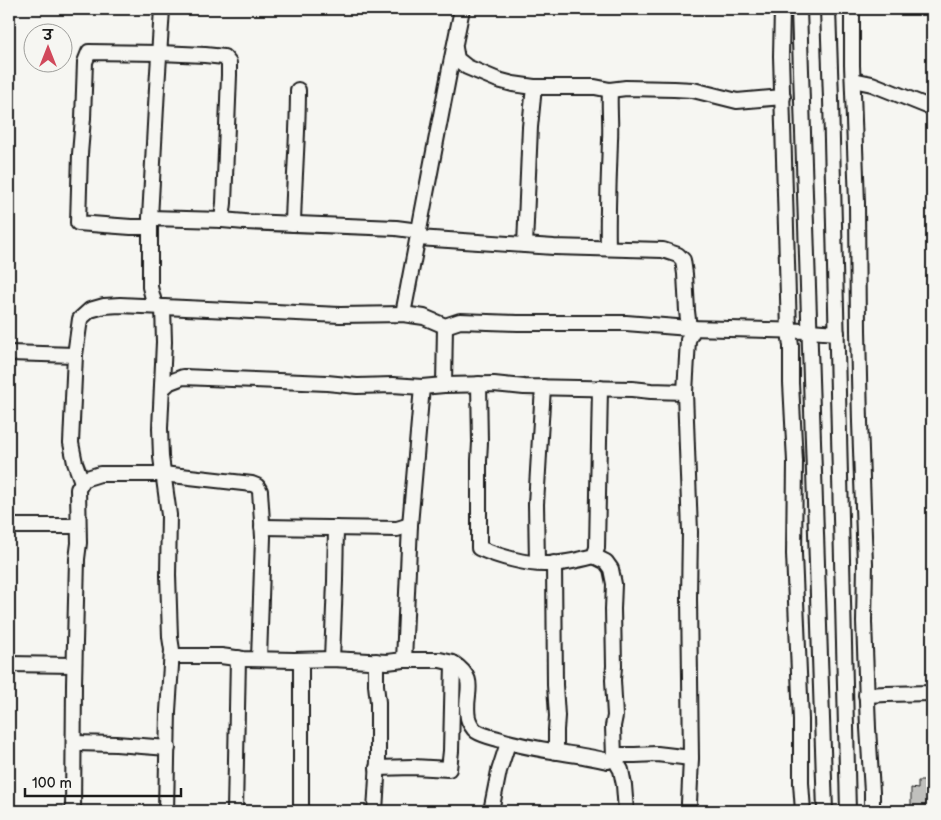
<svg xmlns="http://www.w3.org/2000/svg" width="941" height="820" viewBox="0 0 941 820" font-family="'Balsamiq Sans','Playpen Sans Deva',sans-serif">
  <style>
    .building { fill: #c0c0bd; stroke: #1c1c1c }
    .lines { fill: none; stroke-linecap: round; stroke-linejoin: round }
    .minor-casing { stroke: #1c1c1c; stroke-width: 18 }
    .minor { stroke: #f6f6f2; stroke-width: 14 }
  </style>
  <rect width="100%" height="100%" fill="#f6f6f2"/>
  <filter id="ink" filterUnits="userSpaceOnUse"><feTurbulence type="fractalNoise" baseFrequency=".02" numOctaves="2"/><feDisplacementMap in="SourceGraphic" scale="10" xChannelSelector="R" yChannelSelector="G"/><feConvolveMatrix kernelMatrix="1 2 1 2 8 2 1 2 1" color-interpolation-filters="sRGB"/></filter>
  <g filter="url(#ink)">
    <polygon class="building" points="918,781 930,781 929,808 911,807 911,788 918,789"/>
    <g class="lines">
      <g class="minor-casing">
        <g id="minor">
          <polyline points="782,9 781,56 789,331 791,346 791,383 795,462 794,554 801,720 801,783 803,811"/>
          <polyline points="799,9 825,811"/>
          <polyline points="828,9 831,99 848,811"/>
          <polyline points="852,9 852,65 857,203 858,330 860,422 865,563 864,622 868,728 872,792 872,811"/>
          <polyline points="455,48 457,59 467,67 498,80 513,84 534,87 595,87 610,90 626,88 674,89 693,90 737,101 783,97"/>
          <polyline points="853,80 872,84 932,108"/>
          <polyline points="222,220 245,222 396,228 419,231"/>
          <path d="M 293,224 C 294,179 298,134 298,90"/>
          <polyline points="150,227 131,227 78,223 80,154 83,118 85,62 89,52 160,53 205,55 224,57 229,63 229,75 224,203 222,220 150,218"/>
          <polyline points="418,238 554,247 663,250 678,255 683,260 685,274 687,311 689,328"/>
          <polyline points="525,245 530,127 534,87"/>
          <path d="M 608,248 C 607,212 609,176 610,140 C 611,123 609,107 610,90"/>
          <polyline points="155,306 150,287 150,218 157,88 162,9"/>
          <polyline points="163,307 164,342 160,428 161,457 169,515 168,575 170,637 172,650 168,711 166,811"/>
          <polyline points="403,314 450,68 462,9"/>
          <polyline points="9,353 75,355"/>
          <path d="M 479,384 L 480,442 L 479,461 L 479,548 C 497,556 528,565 547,564 C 563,564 579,560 594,556 L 597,548 L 600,388"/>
          <polyline points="444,385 445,326"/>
          <polyline points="162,389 170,382 183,377 327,383 357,386 393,385 422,387 444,385 494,384 524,387 632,389 651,391 685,392"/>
          <polyline points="82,482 75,463 71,443 75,355 80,319 90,310 104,306 120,305 340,315 403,314 424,317 445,326 460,321 518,323 626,323 689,328 809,331 837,333"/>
          <polyline points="9,526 78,526"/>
          <polyline points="262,527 397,529 410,525"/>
          <polyline points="594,556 606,562 611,569 614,584 613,609 614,666 613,680 615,716 613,726 614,758 621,770 624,785 626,811"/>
          <polyline points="537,563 536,504 543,387"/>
          <polyline points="554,563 555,685 557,716 556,730 556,752"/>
          <polyline points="172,656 221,656 243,659 294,660 332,659 387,662 404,660 440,660 453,663 451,751 449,769 413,767 377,768"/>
          <polyline points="332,659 335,581 336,528"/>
          <polyline points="301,660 301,811"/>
          <polyline points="404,660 410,525 422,387"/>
          <path d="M 453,663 C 480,681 463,693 468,718 C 469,722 473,729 476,731 C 482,735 491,737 498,739 C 534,751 571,752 608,761 L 621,755 L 635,755 L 657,754 L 691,758"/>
          <polyline points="9,664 74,665"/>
          <polyline points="866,695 886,694 932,693"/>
          <polyline points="74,743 116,744 168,748"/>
          <polyline points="73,811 74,684 77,559 79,543 78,489 84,479 100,474 163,474 252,484 257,486 260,491 263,537 259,659"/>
          <polyline points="235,811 238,658"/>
          <polyline points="375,811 378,761 378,702 376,685 376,661"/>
          <polyline points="491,811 499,771 508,743"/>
          <polyline points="690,811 689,803 691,758 689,598 690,532 685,392 688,340 694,328"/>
        </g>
      </g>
      <use href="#minor" class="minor"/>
    </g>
  </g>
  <rect width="941" height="820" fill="none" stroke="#f6f6f2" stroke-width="30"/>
  <rect x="15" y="15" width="911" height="790" fill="none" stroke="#1c1c1c" stroke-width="2" filter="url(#ink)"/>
  <g transform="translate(48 48)"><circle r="24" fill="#f6f6f2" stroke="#9f9f9c"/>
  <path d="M0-4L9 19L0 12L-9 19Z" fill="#d1495b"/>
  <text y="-8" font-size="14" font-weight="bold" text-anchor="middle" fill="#1c1c1c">उ</text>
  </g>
  <path d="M25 788v8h156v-8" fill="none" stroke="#1c1c1c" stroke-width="2.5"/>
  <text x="32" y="788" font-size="15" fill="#1c1c1c" stroke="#f6f6f2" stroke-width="4" paint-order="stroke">100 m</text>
</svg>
